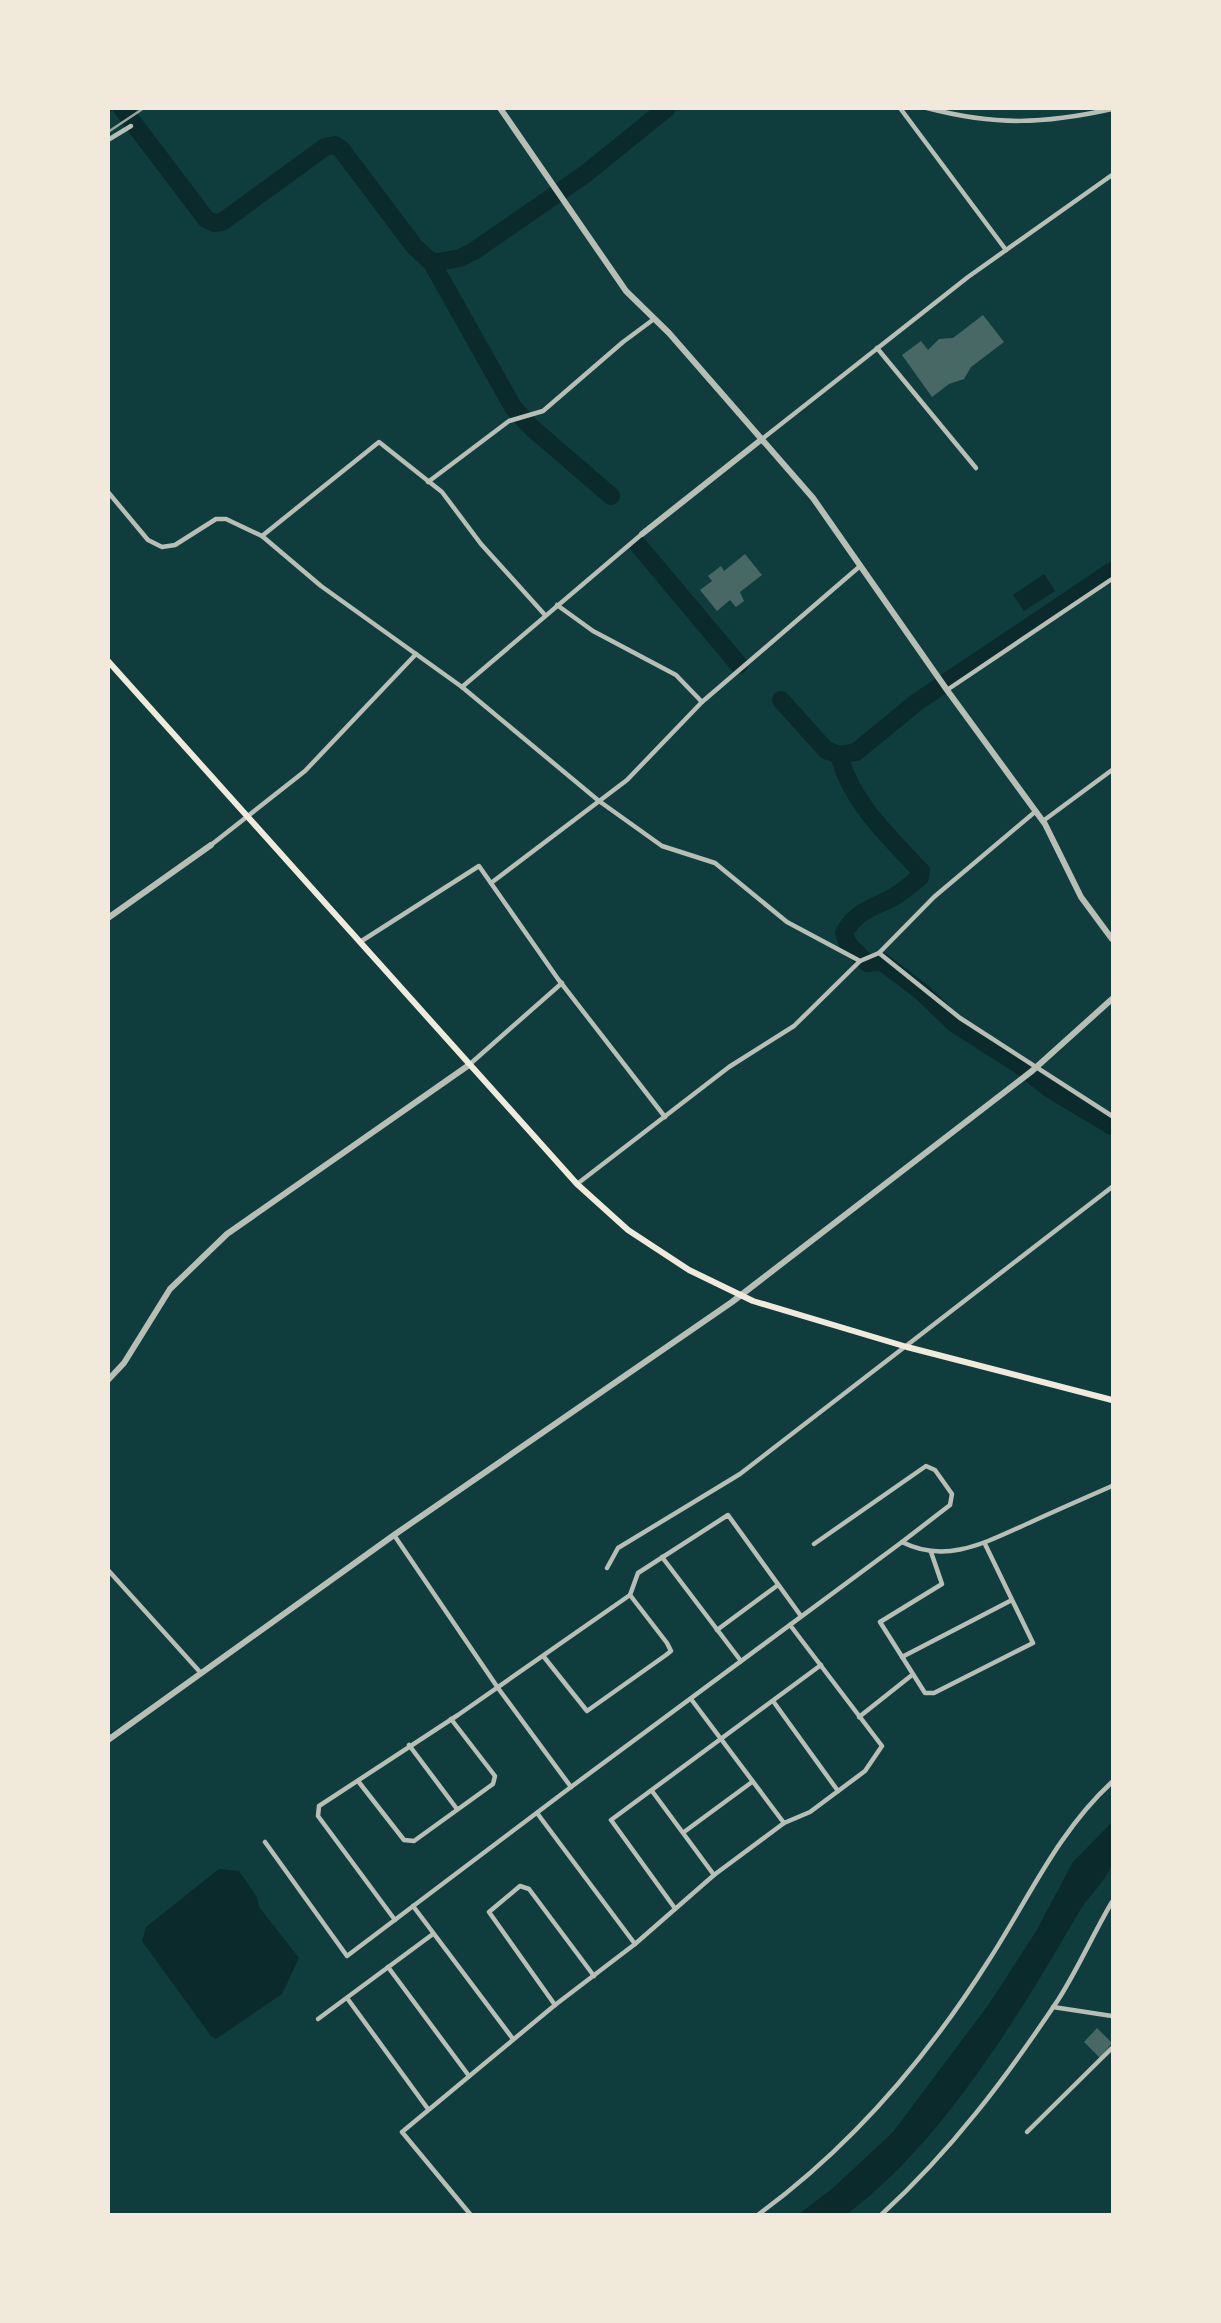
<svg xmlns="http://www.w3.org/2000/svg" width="1221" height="2323" viewBox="0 0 1221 2323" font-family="'Fira Sans Condensed',sans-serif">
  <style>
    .water { fill: #0a2a2b }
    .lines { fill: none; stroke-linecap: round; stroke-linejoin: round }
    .stream { stroke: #0a2a2b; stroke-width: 2.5 }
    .river { stroke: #0a2a2b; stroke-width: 18 }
    .building { fill: #486865 }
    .minor { stroke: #b8beb3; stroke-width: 4.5 }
    .tertiary { stroke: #b8beb3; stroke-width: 6 }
    .secondary { stroke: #f1e9da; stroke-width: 6 }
    .rail { stroke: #97a49c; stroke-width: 2.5 }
  </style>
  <rect width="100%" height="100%" fill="#0f3d3e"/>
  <g class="water">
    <polygon points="1044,574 1055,591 1024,611 1013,595"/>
    <path d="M 1112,1822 C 1113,1834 1116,1852 1112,1864 C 1105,1883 1089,1895 1079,1912 C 1019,2015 943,2142 847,2214 L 799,2214 L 833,2188 L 893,2132 L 989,2004 L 1035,1933 L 1073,1862 Z"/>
    <polygon points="219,1869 239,1871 257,1897 259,1907 299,1958 282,1994 216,2039 211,2036 142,1941 146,1927"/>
  </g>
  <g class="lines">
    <polyline class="stream" points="108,113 112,108"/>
    <g class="river">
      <polyline points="122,108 206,219 214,223 222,222 325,147 335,145 341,149 414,246 432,263 513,407 531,427 611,496"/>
      <polyline points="432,263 460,258 474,251 584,175 667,108"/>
      <polyline points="639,546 739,665"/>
      <polyline points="781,700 826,750 839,755"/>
      <path d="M 839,755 C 851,802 889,837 921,871 L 920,877 C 910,885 899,895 888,900 C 868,909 855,913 844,933 L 848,944 L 867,963 L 881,961 L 922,992 L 955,1024 L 1018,1064 L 1050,1089 L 1112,1126"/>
      <polyline points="839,755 856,752 917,702 1112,571"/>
    </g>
  </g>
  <g class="building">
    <polygon points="983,315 1004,342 971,367 964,379 949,384 932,397 902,355 921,341 928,350 939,339 953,338"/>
    <polygon points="745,554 762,575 740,592 744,601 736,607 730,600 717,611 700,590 712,581 708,576 721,566 724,571"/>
    <polygon points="1097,2028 1112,2043 1100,2058 1084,2042"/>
  </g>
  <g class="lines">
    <g class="minor">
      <polyline points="900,108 1006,250"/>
      <path d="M 927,108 C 996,126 1044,124 1112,109"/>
      <polyline points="108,140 131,126"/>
      <polyline points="877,348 976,468"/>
      <polyline points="762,439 968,277 1112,175"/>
      <polyline points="428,482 509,421 543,411 623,342 654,319"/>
      <polyline points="108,492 148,540 162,547 175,545 216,519 226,519 262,536 321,586 462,687 599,801 662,846 715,863 787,922 860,961"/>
      <polyline points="262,536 379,442 442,492 481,544 545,615"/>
      <polyline points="557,605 593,631 676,675 702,702"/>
      <polyline points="462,687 642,534"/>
      <polyline points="947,690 1112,579"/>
      <polyline points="1043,821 1112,770"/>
      <polyline points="211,845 305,771 416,654"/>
      <polyline points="491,883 627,780 702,702 859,567"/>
      <polyline points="360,942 479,866 558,979 665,1117"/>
      <polyline points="879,953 960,1018 1112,1116"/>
      <polyline points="470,1064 562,983"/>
      <polyline points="577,1184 729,1067 794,1026 860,961 879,953 934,897 1036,811"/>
      <path d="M 394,1535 L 498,1688 L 571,1787 L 902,1542 C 947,1565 988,1541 1029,1523 C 1057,1510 1085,1498 1112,1486"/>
      <polyline points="814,1544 926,1466 935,1470 952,1494 950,1505 902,1542"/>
      <polyline points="931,1552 942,1584 880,1622 925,1693 934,1693 1033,1643 985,1544"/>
      <polyline points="662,1557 741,1661"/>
      <polyline points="607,1568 618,1548 740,1474 1112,1187"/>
      <polyline points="108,1570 200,1672"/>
      <polyline points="717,1630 778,1585"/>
      <polyline points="544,1657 587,1711 666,1655 671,1651 667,1643 630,1595 638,1573 728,1515 801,1616"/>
      <polyline points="902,1657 1010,1601"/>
      <polyline points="691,1699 784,1823"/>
      <polyline points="773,1701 838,1791"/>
      <polyline points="859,1717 912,1675"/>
      <polyline points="409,1745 457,1809"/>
      <polyline points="358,1781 404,1840 414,1841 493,1784 495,1776 451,1719"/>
      <polyline points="652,1791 714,1875"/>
      <polyline points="537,1813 635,1944"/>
      <polyline points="684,1832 752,1782"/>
      <polyline points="265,1842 347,1956 571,1787"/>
      <polyline points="413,1906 513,2039"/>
      <polyline points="674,1907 611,1820 821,1665"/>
      <polyline points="395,1920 318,1816 319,1806 458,1715 630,1595"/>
      <polyline points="388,1967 469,2076"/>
      <polyline points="347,1998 428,2109"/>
      <polyline points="555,2005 489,1912 520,1886 529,1889 594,1976"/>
      <polyline points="1053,2007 1112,2016"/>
      <polyline points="318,2019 433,1934"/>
      <polyline points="1027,2132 1112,2048"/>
      <polyline points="470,2214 402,2132 555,2005 635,1944 714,1875 784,1823 810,1812 865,1771 882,1746 790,1625"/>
      <path d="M 759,2214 C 853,2145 927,2058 989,1960 C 1029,1898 1057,1833 1112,1782"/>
      <path d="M 882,2214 C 951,2151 1006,2078 1058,2000 C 1078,1969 1093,1934 1112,1902"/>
    </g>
    <g class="tertiary">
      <polyline points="500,108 626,291 669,333 813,498 947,690 1045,824 1081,897 1112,939"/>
      <polyline points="642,534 762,439"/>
      <polyline points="108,918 211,845"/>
      <polyline points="108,1380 124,1363 170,1289 227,1234 469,1065"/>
      <polyline points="108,1740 394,1535 732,1302 1032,1071 1112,999"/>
    </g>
    <polyline class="secondary" points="108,661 577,1184 628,1230 689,1270 753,1301 907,1347 1112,1400"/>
    <polyline class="rail" points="108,132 144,108"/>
  </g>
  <rect width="1221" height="2323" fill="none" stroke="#f1e9da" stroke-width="220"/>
</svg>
